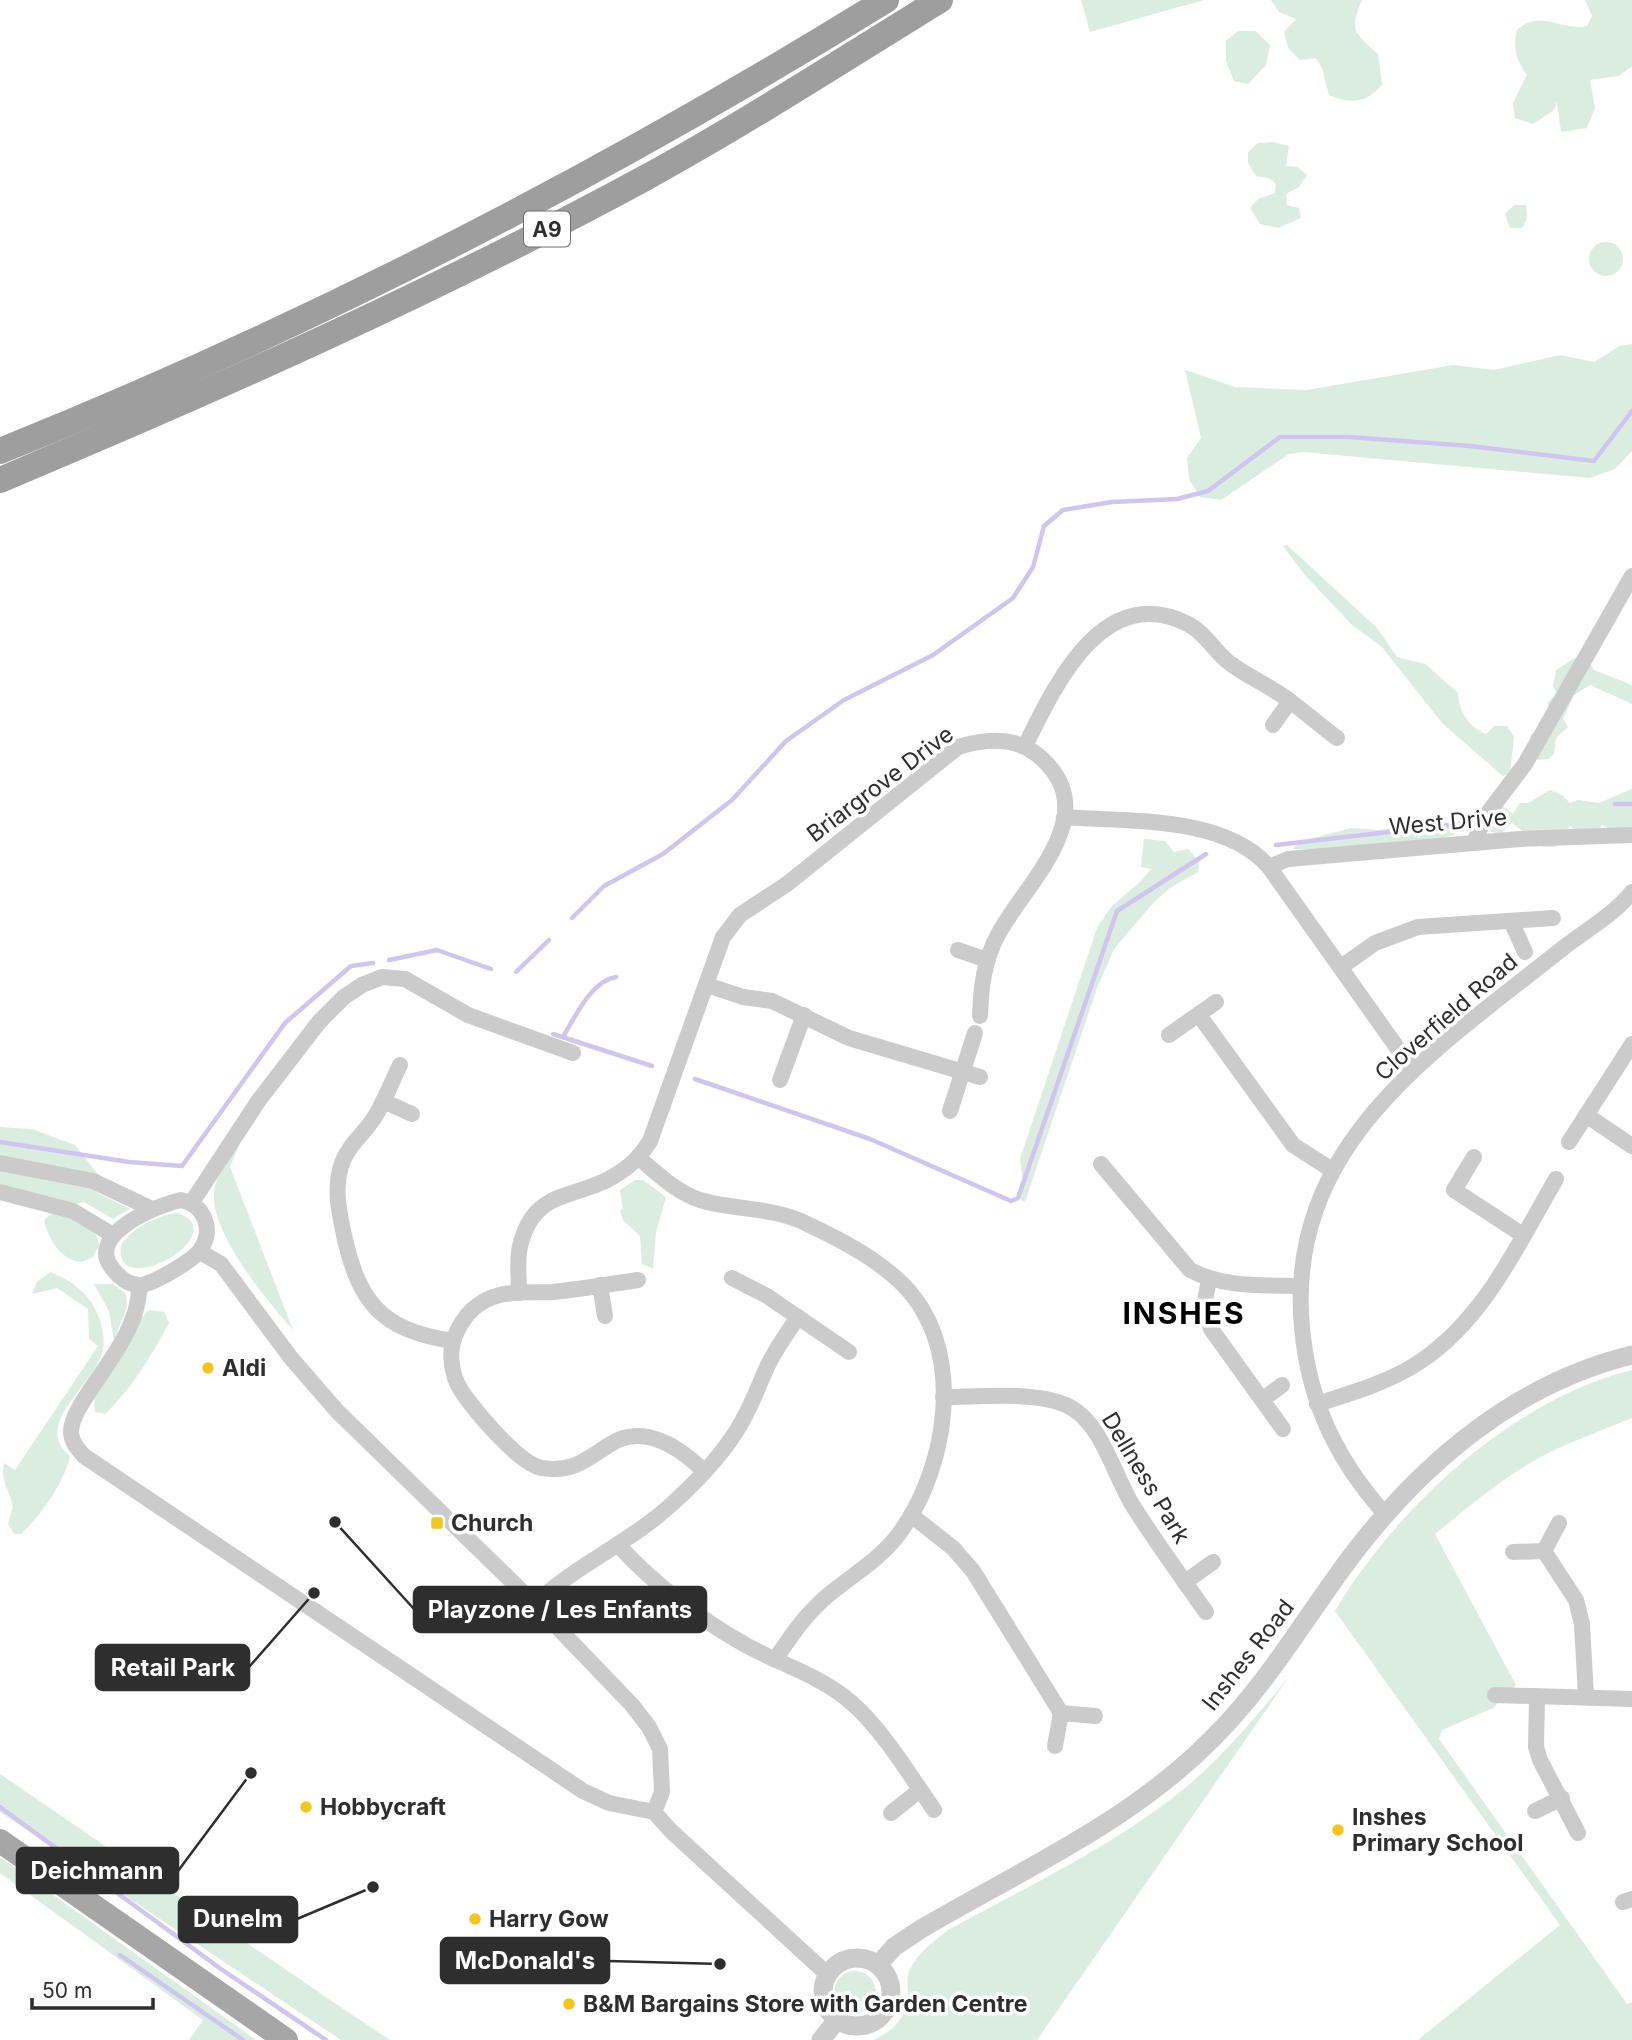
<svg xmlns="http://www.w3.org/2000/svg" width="1632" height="2040" viewBox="0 0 1632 2040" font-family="Inter,sans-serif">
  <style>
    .green { fill: #dbede1 }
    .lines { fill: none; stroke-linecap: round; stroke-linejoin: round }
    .stream { stroke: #cfc5ee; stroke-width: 4.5 }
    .minor { stroke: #cbcbcb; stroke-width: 16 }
    .tertiary { stroke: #cbcbcb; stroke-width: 19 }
    .primary { stroke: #a6a6a6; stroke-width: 24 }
    .trunk { stroke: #9e9e9e; stroke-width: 26 }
    .poi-dot { fill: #f3c522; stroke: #fff; stroke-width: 2.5 }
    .labels { text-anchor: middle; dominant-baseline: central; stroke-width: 7; stroke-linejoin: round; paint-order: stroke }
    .shield { fill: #fff; stroke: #6d6d6d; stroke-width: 2 }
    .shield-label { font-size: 21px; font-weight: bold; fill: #2e2e2e }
    .street-label { font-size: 23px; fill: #2e2e2e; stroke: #fff }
    .poi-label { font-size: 23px; font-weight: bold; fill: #2e2e2e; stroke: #fff; text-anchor: start }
    .district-label { font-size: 30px; font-weight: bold; letter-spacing: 2px; fill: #000; stroke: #fff }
    .leader { fill: none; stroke: #2e2e2e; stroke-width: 2.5 }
    .callout-dot { fill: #2e2e2e; stroke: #fff; stroke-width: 2.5 }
    .callout { fill: #2e2e2e; stroke: #2e2e2e; stroke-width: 2.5 }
    .callout-label { font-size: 24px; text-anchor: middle; font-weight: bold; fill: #fff }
  </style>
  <rect width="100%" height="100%" fill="#fff"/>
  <g class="green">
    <polygon points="1081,0 1204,0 1090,32"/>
    <path d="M 1271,0 L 1362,0 C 1349,30 1354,33 1378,54 L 1382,84 C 1367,104 1350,104 1329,95 L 1322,68 L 1316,58 L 1300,60 L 1288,48 L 1284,32 L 1296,19 L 1279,12 Z"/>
    <path d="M 1585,0 L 1632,0 L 1632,66 L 1619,76 L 1590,80 L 1595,108 L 1587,128 L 1561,132 L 1557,102 L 1553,111 L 1533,124 L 1515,118 L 1513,103 L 1527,75 C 1517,62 1512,47 1517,30 C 1541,8 1562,32 1587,26 L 1592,16 Z"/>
    <polygon points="1238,31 1255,31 1270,45 1266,65 1248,84 1234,81 1226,61 1226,41"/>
    <polygon points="1273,142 1289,146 1286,166 1297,167 1307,175 1299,187 1286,194 1287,205 1299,208 1301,218 1278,228 1260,224 1250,208 1258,199 1275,193 1276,184 1269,178 1256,176 1248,163 1248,152 1258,143"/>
    <polygon points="1514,205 1526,205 1527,218 1522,228 1510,228 1505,214"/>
    <circle cx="1606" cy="259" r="17"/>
    <polygon points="1632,344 1632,451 1615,469 1590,478 1303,452 1289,454 1221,500 1200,497 1189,479 1187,458 1201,438 1185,370 1235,387 1307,390 1453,365 1494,370 1560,355 1594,362 1620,346"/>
    <path d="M 1287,545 L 1377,628 L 1397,657 L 1425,664 L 1458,693 C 1459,712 1468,726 1486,734 L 1494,726 L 1507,726 L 1514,737 L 1510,774 L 1503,776 L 1443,724 L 1382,647 L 1352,625 L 1304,574 L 1283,546 Z"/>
    <polygon points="1575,658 1589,662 1594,670 1632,685 1632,704 1590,685 1574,695 1563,719 1568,727 1556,738 1554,754 1548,759 1538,760 1528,750 1531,734 1547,731 1548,702 1557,694 1553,686 1556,670"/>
    <polygon points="1632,789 1632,830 1611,830 1602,825 1599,830 1578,832 1570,826 1555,847 1544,847 1512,823 1501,834 1491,832 1489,823 1502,805 1513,814 1520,803 1528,803 1550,790 1562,795 1570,803 1578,800 1599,803"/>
    <path d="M 1444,823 L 1454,826 L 1454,835 C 1403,850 1345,850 1293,849 L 1298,842 L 1351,828 L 1379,830 Z"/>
    <polygon points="1144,839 1165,841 1174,852 1188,849 1199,861 1198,872 1170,888 1154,902 1114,949 1097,988 1025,1202 1018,1198 1023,1182 1020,1159 1097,928 1111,907 1141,881 1151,869 1141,867"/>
    <polygon points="0,1127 32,1129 75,1145 100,1177 96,1192 130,1209 113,1219 84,1202 75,1204 0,1188"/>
    <path d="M 242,1139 L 230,1167 L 293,1330 C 268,1302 204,1226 215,1186 C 220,1169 233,1153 242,1139 Z"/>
    <polygon points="635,1180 643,1180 666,1197 656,1233 653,1269 642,1264 640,1236 623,1220 620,1210 623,1209 620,1190"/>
    <path d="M 53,1213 C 72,1216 96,1222 99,1245 L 93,1257 L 81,1262 C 61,1260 48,1239 44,1220 Z"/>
    <path d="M 178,1213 C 236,1235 112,1303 121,1246 C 129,1229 160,1214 178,1213 Z"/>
    <path d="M 50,1272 C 69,1279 86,1291 95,1309 C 102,1323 107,1341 101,1356 C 90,1388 32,1426 70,1456 C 65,1481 40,1517 21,1534 L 14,1534 L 8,1524 L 13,1506 C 9,1489 0,1481 4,1463 L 15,1470 L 98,1346 L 89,1339 L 88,1309 L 57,1288 L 32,1294 L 37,1282 Z"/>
    <polygon points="94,1284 113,1284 126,1294 127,1307 114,1340 109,1311"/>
    <path d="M 149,1310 L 164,1312 L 169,1323 C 152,1355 132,1388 105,1414 L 95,1412 L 94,1393 L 137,1323 Z"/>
    <path d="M 1632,1370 L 1632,1418 C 1607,1428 1581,1438 1556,1449 C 1511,1471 1473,1503 1435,1534 L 1516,1685 L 1493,1708 L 1442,1730 L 1439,1739 L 1627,2004 L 1632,2002 L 1632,2040 L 1418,2040 L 1560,1925 L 1335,1611 C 1396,1508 1513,1399 1632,1370 Z"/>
    <path d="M 1289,1677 L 1037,2040 L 873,2040 C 892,2032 907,2018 908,1996 C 908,1986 906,1978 910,1969 C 919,1952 934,1941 948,1930 C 1031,1885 1118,1844 1191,1783 C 1227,1752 1258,1714 1289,1677 Z"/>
    <polygon points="0,1774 336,2004 390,2040 341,2040 0,1812"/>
    <polygon points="0,1857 256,2040 189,2040 203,2020 0,1873"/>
    <circle cx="855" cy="1992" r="21"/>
  </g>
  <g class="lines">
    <g class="stream">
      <polyline points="1615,804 1632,804"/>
      <polyline points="1276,845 1467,823"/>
      <polyline points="572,918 604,886 663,854 732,800 786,741 844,700 933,655 1013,598 1033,567 1044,526 1063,510 1112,502 1177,499 1208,491 1280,437 1349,437 1470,446 1594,461 1632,411"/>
      <polyline points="389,960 437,950 491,969"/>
      <polyline points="516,972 549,940"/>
      <polyline points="553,1034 652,1066"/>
      <path d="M 563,1037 C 575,1017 591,981 616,977"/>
      <polyline points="695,1079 870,1139 1011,1201 1018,1198 1117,911 1206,854"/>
      <polyline points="0,1142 129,1162 182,1166 285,1023 351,966 373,963"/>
      <polyline points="0,1807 221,1969 326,2040"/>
      <polyline points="120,1955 243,2040"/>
    </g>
    <g class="minor">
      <polyline points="1273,725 1290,701"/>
      <path d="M 1025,746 C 1055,686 1102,581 1188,624 C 1206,633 1215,653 1231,664 C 1250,678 1272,687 1290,701 C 1306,713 1321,726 1337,738"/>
      <path d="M 1064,817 C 1128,822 1224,815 1269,867 L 1413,1070"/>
      <polyline points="1474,842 1487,814 1525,764 1632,576"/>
      <polyline points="1269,867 1288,859 1520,839 1632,835"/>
      <polyline points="1511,921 1525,952"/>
      <polyline points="958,950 987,960"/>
      <polyline points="1341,967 1375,943 1418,927 1553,918"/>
      <polyline points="707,985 743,997 772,1001 849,1038 980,1077"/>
      <polyline points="1199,1015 1293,1145 1332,1170"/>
      <polyline points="1169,1035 1216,1002"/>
      <path d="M 400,1065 C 392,1081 386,1098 377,1113 C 367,1132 347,1145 341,1166 C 334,1190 339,1211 344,1235 C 359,1303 381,1330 453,1341"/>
      <polyline points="780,1080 804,1015"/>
      <polyline points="383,1101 412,1114"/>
      <polyline points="950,1111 975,1033"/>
      <polyline points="1586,1115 1632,1146"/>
      <polyline points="1569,1142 1632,1044"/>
      <polyline points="1474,1157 1454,1190 1523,1235"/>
      <path d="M 639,1158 C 658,1174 676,1192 700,1200 C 733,1210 771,1207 803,1222 C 844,1241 899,1269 922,1309 C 963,1376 942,1480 895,1539 C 875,1563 849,1577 826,1597 C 805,1615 791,1636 776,1658"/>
      <polyline points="0,1163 93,1181 152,1209"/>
      <path d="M 1101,1164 L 1190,1270 C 1224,1288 1262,1285 1300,1286"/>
      <polyline points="0,1192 73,1211 113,1235"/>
      <path d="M 181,1200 C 204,1205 214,1228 201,1249 C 196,1259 149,1287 138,1285 C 127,1284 118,1276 112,1268 C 85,1234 158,1205 181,1200 Z"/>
      <polyline points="192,1202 259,1100 319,1022 344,997 362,985 382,977 405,979 468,1015 573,1053"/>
      <polyline points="200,1252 221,1264 291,1358 337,1411 535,1604 632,1705 649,1727 660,1749 662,1792 654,1812"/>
      <polyline points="732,1278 767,1296 849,1352"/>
      <path d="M 638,1280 C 610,1284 582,1289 553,1292 C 536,1293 517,1291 500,1295 C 478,1300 463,1316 455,1336 C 449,1350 451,1369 457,1383 C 468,1405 519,1464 542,1468 C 572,1473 586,1460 609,1445 C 643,1422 680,1448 704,1471"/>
      <polyline points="1209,1280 1204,1306 1211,1329 1283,1429"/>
      <polyline points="600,1285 605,1316"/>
      <path d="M 139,1286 C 141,1342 69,1401 71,1433 C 72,1443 78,1449 84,1456 L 583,1791 L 609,1803 L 654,1812 L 671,1831 L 827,1974"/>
      <path d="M 519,1293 C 519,1276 516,1256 522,1239 C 536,1192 571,1198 607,1180 C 626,1170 639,1159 650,1141 L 723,937 L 740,915 L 787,884 L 958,747 C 984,739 1012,736 1035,753 C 1109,810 1028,880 999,933 C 984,959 981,987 980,1016"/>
      <path d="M 943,1397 C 977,1397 1035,1391 1066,1405 C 1102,1421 1113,1474 1133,1506 C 1156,1542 1181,1577 1206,1612"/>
      <polyline points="1262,1400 1282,1385"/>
      <path d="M 1317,1404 C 1352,1393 1390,1382 1421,1361 C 1485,1318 1518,1244 1556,1179"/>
      <path d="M 1385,1514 C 1332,1455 1305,1392 1301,1313 C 1293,1139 1438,1048 1558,952 C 1581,933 1613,916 1632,892"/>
      <polyline points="911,1515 953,1548 973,1571 1061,1713"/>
      <path d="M 618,1545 C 653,1583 699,1619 744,1644 C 781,1665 820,1675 852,1703 C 885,1733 909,1774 934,1810"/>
      <polyline points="1544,1551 1576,1600 1582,1624 1586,1696"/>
      <polyline points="1513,1552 1544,1551 1559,1523"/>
      <polyline points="1185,1582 1213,1562"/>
      <path d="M 535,1604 C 577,1564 631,1542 673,1503 C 696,1482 721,1456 737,1430 C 750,1410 757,1389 767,1367 C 775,1350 787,1333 798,1317"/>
      <polyline points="1495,1695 1632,1699"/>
      <polyline points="1537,1698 1536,1747 1540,1760 1578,1833"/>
      <polyline points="1055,1746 1061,1713 1095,1716"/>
      <polyline points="1535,1811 1562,1798"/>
      <polyline points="891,1813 920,1790"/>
      <polyline points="1623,1902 1632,1899"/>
    </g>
    <g class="tertiary">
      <circle cx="857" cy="1992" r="34"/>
      <path d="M 878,1965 L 894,1947 L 921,1929 C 1021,1870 1129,1823 1212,1739 C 1268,1684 1306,1616 1353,1554 C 1424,1461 1517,1383 1632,1355"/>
      <polyline points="821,2040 837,2020"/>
    </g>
    <polyline class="primary" points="0,1841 286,2040"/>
    <g class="trunk">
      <path d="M 0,451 C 309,327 603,175 886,0"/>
      <path d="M 0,480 C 219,388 435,292 645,178 C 745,123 843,60 940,0"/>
    </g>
  </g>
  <g class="poi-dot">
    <circle cx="208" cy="1368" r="7"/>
    <rect x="430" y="1516" width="14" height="14" rx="3.5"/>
    <circle cx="306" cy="1807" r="7"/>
    <circle cx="1338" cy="1830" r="7"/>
    <circle cx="475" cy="1919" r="7"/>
    <circle cx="569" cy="2004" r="7"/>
  </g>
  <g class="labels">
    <rect class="shield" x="524" y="211.5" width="46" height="35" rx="5"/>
    <g class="shield-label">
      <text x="547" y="229">A9</text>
    </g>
    <g class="street-label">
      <text transform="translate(880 784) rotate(-37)">Briargrove Drive</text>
      <text transform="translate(1448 822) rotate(-5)">West Drive</text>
      <text transform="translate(1446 1017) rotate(-41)">Cloverfield Road</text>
      <text transform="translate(1146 1478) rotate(59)">Dellness Park</text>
      <text transform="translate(1248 1655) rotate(-52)">Inshes Road</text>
    </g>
    <g class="poi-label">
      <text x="222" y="1368">Aldi</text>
      <text x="451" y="1523">Church</text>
      <text x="320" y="1807">Hobbycraft</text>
      <text x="1352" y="1817">Inshes<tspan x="1352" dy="26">Primary School</tspan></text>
      <text x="489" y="1919">Harry Gow</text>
      <text x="583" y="2004">B&amp;M Bargains Store with Garden Centre</text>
    </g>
    <g class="district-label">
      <text x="1184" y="1313">INSHES</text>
    </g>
  </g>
  <path class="leader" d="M335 1522L414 1609M314 1593L249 1667M251 1773L178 1871M373 1887L297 1919M720 1964L609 1961"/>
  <g class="callout-dot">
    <circle cx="335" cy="1522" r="7"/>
    <circle cx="314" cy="1593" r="7"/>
    <circle cx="251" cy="1773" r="7"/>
    <circle cx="373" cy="1887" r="7"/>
    <circle cx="720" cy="1964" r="7"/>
  </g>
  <g class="callout">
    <rect x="414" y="1587" width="292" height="45" rx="7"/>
    <rect x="96" y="1645" width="153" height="45" rx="7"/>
    <rect x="17" y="1848" width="161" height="45" rx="7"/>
    <rect x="179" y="1897" width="118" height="45" rx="7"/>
    <rect x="441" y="1938" width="168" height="45" rx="7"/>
  </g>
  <g class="callout-label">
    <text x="560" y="1618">Playzone / Les Enfants</text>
    <text x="173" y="1676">Retail Park</text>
    <text x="97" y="1879">Deichmann</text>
    <text x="238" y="1927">Dunelm</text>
    <text x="525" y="1969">McDonald's</text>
  </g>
  <path d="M32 1998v10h121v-10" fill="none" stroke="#2e2e2e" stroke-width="3.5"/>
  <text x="42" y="1998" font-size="21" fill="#2e2e2e" stroke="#ffffff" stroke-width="5" paint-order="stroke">50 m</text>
</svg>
